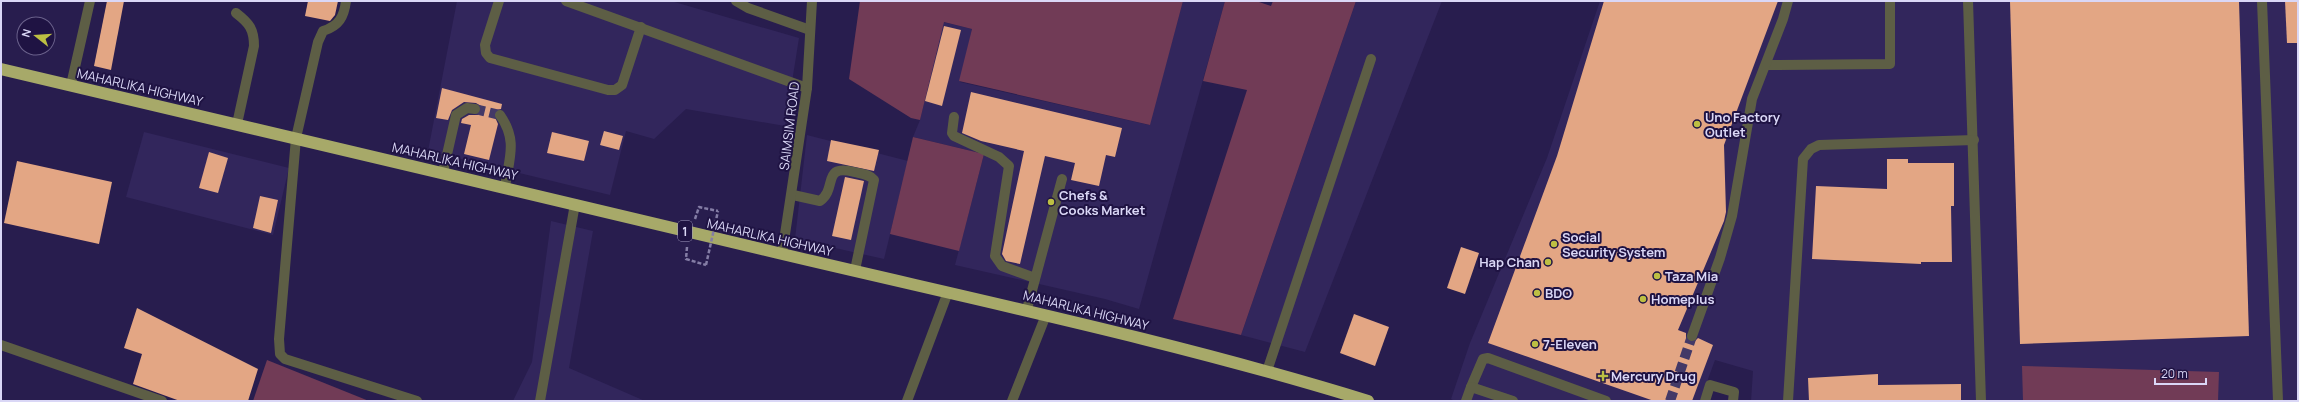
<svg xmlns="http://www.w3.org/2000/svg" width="2299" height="402" viewBox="0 0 2299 402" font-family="Manrope,sans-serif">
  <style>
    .built { fill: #32265c }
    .green { fill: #713b56 }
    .building { fill: #e3a684 }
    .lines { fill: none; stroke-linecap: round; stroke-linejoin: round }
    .minor-tunnel { stroke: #433967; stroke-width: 10; stroke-dasharray: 10 5; stroke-linecap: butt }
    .path { stroke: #847da5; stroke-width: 2.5; stroke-dasharray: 4 2; stroke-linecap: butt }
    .minor { stroke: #5d5e45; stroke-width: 10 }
    .highway { stroke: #a7a969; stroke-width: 12 }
    .path-bridge { stroke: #847da5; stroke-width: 2.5; stroke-dasharray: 4 2; stroke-linecap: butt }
    .poi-dot { fill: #bdbf43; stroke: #1f1343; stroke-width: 1.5 }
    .labels { text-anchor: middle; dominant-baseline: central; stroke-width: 4; stroke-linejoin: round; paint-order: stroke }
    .shield { fill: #1f1343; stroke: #a29cc0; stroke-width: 1 }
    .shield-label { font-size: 12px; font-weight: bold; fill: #dad7f6 }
    .street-label { font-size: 13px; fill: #dad7f6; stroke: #1f1343 }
    .poi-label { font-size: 13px; font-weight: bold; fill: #dad7f6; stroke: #1f1343; text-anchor: start }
  </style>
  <rect width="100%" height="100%" fill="#281d4e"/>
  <g class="built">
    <polygon points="457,1 671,1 799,38 785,126 686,109 654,139 626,131 610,195 428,151"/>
    <polygon points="1183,1 1225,1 1139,309 1105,299 955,265 984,154 913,137 920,120 943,22 972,29 960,82 1149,125"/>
    <polygon points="1356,1 1442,1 1305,352 1241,335"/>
    <polygon points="1600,1 2298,1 2298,401 1751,401 1753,371 1715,360 1700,401 1455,401 1451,399 1470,343 1547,158"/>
    <polygon points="144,132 289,168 273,235 126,197"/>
    <polygon points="807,135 908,161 884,259 795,239"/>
    <polygon points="551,221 593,231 569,368 645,401 513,401 532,362"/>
  </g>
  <g class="green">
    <polygon points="860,1 1183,1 1150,125 959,81 972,29 944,22 920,120 911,118 849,79"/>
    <polygon points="1225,1 1256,1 1271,6 1273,1 1356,1 1241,335 1173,319 1247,90 1203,81"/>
    <polygon points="913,137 984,154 959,251 890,234"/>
    <polygon points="267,360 369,401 253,401"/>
    <polygon points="2022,366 2219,372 2218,401 2023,401"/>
  </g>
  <g class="building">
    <polygon points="107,1 124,1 111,70 94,66"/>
    <polygon points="308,1 338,1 335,15 330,21 305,16"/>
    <polygon points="1604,1 1778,1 1724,145 1726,212 1724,221 1678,330 1686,333 1686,338 1689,342 1694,342 1698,338 1713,345 1692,401 1654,401 1488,343 1557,156"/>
    <polygon points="2010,1 2239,1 2249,336 2020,344"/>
    <polygon points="2285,1 2298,1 2298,43 2287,43"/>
    <polygon points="944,26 961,30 942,106 925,101"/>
    <polygon points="442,88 502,104 501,109 496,110 494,115 498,124 489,160 464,154 471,125 461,123 462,119 469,115 478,115 481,110 481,106 476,103 464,102 452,110 448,120 436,118"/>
    <polygon points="971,92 1122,128 1115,157 1106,155 1099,186 1071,180 1075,163 1045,156 1020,264 1006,261 1002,254 1024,151 981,141 962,133"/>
    <polygon points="604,131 623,136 619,150 600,145"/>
    <polygon points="552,132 589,141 584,161 547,153"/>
    <polygon points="831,140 879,150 874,171 827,161"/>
    <polygon points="209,152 228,158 218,193 199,188"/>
    <polygon points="1887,159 1908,159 1908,163 1954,163 1954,206 1951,206 1952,262 1921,262 1921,264 1812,259 1816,186 1887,189"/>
    <polygon points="17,161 112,182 99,244 4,223"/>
    <polygon points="845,177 864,181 851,240 832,236"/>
    <polygon points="260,196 278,200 271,233 253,228"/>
    <polygon points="1461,247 1479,253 1465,294 1447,288"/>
    <polygon points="137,308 258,369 248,401 180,401 133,384 142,354 124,348"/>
    <polygon points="1354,314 1389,327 1375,366 1340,353"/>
    <polygon points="1878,374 1878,385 1961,384 1961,401 1809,401 1808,378"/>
  </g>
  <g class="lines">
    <g class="minor-tunnel">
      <polyline points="475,109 500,115"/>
      <polyline points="1670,401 1692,336"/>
    </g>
    <g class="path">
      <polyline points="695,219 699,207 718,211"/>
      <polyline points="687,247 686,259 706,265"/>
    </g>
    <g class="minor">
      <path d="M 346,1 C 344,17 339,26 323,31 L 318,42 L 296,138 L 279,339 L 280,354 L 285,359 L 417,401"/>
      <polyline points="499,1 485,45 486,53 490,58 608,90 615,90 622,85 641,27"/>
      <polyline points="566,1 807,88"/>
      <polyline points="736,1 748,8 810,30"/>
      <polyline points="1968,1 1981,401"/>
      <polyline points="2262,1 2278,401"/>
      <path d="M 236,13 C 249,23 254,29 254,46 L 237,124"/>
      <polyline points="1766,65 1890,64 1890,1"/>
      <polyline points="71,85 90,1"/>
      <path d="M 500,115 C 518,141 509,158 505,187"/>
      <polyline points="954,117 952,133 954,136 999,157 1009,166 995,256 1002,266 1035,278"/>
      <polyline points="443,172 456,115 467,108 475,109"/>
      <path d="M 793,195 L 820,201 C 838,188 821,164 854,172 C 862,174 869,174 874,180 L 855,270"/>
      <polyline points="782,254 807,88 812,1"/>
      <polyline points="1027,309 1062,179"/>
      <polyline points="1692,336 1720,258 1732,216 1752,99 1783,19 1788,1"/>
      <polyline points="1,345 162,401"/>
      <polyline points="1267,371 1371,59"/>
      <polyline points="1471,387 1483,359 1488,358 1606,401"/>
      <polyline points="540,401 575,204"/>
      <polyline points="907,401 948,292"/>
      <polyline points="1012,401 1046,315"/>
      <polyline points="1466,401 1471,387 1513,401"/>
      <polyline points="1705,401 1710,385 1734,392 1733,401"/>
      <polyline points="1788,401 1803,159 1811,149 1819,145 1974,140"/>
    </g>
    <path class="highway" d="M 1,69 C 260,129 519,192 778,253 C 976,300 1174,341 1368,401"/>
    <polyline class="path-bridge" points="706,265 718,211"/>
  </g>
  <g class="poi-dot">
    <circle cx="1697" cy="124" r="4"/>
    <circle cx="1051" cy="202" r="4"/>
    <circle cx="1554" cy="244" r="4"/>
    <circle cx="1548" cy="262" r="4"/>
    <circle cx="1657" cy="276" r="4"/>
    <circle cx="1537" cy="293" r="4"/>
    <circle cx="1643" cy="299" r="4"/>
    <circle cx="1535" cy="344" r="4"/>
    <path d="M1601 370h4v4h4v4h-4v4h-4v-4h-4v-4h4z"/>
  </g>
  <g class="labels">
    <rect class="shield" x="678" y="221" width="14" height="20" rx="3"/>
    <g class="shield-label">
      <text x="685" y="231">1</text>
    </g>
    <g class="street-label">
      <text transform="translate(140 87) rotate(13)">MAHARLIKA HIGHWAY</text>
      <text transform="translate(789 126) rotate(-83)">SAIMSIM ROAD</text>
      <text transform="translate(455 161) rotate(13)">MAHARLIKA HIGHWAY</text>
      <text transform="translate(770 237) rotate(13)">MAHARLIKA HIGHWAY</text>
      <text transform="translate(1086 310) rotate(14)">MAHARLIKA HIGHWAY</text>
    </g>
    <g class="poi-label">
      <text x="1705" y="117">Uno Factory<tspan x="1705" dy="15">Outlet</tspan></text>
      <text x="1059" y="195">Chefs &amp;<tspan x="1059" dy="15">Cooks Market</tspan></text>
      <text x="1562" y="237">Social<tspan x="1562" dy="15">Security System</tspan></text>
      <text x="1540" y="262" text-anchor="end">Hap Chan</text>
      <text x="1665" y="276">Taza Mia</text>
      <text x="1545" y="293">BDO</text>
      <text x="1651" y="299">Homeplus</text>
      <text x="1543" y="344">7-Eleven</text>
      <text x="1611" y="376">Mercury Drug</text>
    </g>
  </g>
  <rect width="2299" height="402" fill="none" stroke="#dad7f6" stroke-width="4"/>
  <g transform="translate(36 36) rotate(287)"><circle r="19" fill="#1f1343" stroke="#6a618b"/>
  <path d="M0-3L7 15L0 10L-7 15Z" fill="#bdbf43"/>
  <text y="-6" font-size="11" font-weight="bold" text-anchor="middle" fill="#dad7f6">N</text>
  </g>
  <path d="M2155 378v6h51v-6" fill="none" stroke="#dad7f6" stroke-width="2"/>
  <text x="2161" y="378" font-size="12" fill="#dad7f6" stroke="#1f1343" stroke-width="3" paint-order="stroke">20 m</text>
</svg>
